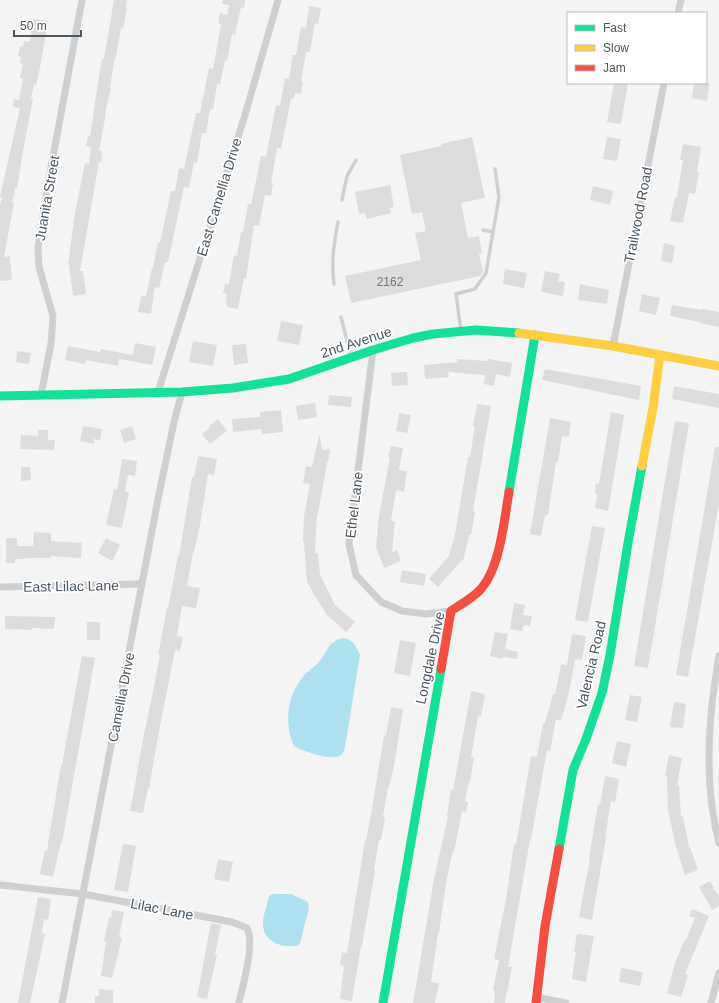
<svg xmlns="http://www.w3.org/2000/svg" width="719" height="1003" viewBox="0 0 719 1003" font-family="Arial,sans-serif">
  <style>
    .water { fill: #aee2f0 }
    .building { fill: #ddddde }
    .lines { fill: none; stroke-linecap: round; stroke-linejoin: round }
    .lane { stroke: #ced0d2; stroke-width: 3.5 }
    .street { stroke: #ced0d2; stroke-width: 7 }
    .fast { stroke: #16e098; stroke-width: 9 }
    .slow { stroke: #ffcf43; stroke-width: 9 }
    .jam { stroke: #f24e42; stroke-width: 9 }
    .labels { text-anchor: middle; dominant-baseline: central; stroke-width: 3.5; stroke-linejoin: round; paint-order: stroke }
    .number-label { font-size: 12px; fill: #707881 }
    .street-label { font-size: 14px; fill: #4a5661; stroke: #fff }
  </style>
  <rect width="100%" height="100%" fill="#f4f4f4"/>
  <g class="water">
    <path d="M 343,638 C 353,639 356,646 360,655 L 346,741 C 345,745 345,751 342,754 C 336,763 302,751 294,746 C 284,724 287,696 302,678 C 306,672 313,668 318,663 C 328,653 327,641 343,638 Z"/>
    <path d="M 273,894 L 291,894 L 308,902 C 310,911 306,918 304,927 C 302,934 302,939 299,945 C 284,949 263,943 263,924 C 263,915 267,905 269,896 Z"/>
  </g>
  <g class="building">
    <polygon points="114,0 127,0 126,7 127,8 123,29 121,28 116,57 115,57 110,87 111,88 105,113 106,113 99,151 102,151 101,163 99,162 80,271 83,271 86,294 73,296 69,264 68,264 75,213 85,163 89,164 91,147 86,146 88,136 90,137 99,76 102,59 104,59"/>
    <polygon points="223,0 245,0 244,8 241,7 235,35 232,34 227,61 225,60 220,85 217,84 213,110 210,109 206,133 202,133 197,163 194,162 189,188 184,187 168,262 165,262 159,288 155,287 151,314 138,312 141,296 146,296 152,268 153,268 158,242 160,243 171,191 175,191 179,168 184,169 196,113 200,113 209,68 213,69 221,24 218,23 220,13 227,15 229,5 222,4"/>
    <polygon points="309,6 321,8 318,24 315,23 310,52 306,52 301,81 303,81 301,94 295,93 294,99 291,99 281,149 277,148 271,183 273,183 271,196 265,195 259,226 254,225 246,279 244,278 238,309 227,307 226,293 223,293 225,284 229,284 234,255 237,256 241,232 243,232 248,204 251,205 261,156 266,157 276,105 280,106 285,78 289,79 293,55 296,55 301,27 306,28"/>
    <polygon points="33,19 48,21 40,68 36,85 34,84 31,99 33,99 23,151 17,189 15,188 12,203 14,203 4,257 10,256 12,280 0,281 0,205 2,197 0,197 20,108 13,107 14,99 19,100 23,79 20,78 23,64 20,63 21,57 18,56 20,46 23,47 24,41 30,42"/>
    <polygon points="614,83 628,83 621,124 607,122"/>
    <polygon points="694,83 710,83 707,101 692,98"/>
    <polygon points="472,137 485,198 461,203 468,238 479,236 482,254 479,254 483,272 480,276 351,303 345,276 421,260 415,233 426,231 422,212 412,214 400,155 441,146 441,144"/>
    <polygon points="607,137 621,139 617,161 603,159"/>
    <polygon points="683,144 701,147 697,172 699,172 695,194 689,193 683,223 670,221 675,197 677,197 683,160 680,160"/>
    <polygon points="390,185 394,207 389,208 391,213 367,219 365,213 359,214 355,192"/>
    <polygon points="593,186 613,191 610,205 590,200"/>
    <polygon points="664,243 675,246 672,263 661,261"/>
    <polygon points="505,269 527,273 524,288 503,284"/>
    <polygon points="545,271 560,274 558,281 565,282 563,296 541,292"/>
    <polygon points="580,284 609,290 607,304 578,300"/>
    <polygon points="642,294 660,298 656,315 639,311"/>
    <polygon points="672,305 702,310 703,309 719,312 719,327 700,323 700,322 670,316"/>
    <polygon points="281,321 303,325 299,345 277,341"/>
    <polygon points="193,341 217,345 213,366 189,362"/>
    <polygon points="135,343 156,347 152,365 119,359 118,366 86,360 85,364 65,360 68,346 100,352 101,349 133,355"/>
    <polygon points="246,344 248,363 234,365 232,345"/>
    <polygon points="17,351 31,353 29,364 16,362"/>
    <polygon points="457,359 488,361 488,359 512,363 510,377 496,374 494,386 484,384 485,375 448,372 449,377 425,379 424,365 457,362"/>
    <polygon points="545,369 641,386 639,400 542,380"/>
    <polygon points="407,372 408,385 392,386 391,373"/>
    <polygon points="674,386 719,394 719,408 672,399"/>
    <polygon points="329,395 352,397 351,407 328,405"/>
    <polygon points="315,403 317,417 298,420 296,406"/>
    <polygon points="477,404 491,406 473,511 475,512 471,535 469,535 463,561 462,560 438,587 429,579 449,556 455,535 468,457 470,457 475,426 473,426"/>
    <polygon points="281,410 283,432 262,434 262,429 233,432 232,419 260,417 260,412"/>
    <polygon points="611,412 624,415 608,511 595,508 597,495 595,494 596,483 599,484"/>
    <polygon points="399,413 411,415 407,433 396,431"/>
    <polygon points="550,418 571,422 569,437 562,436 558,462 556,462 548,515 545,515 541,536 530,534"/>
    <polygon points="218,419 227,431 210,444 202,434 210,428 209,426"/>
    <polygon points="675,421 689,423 648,668 634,666"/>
    <polygon points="83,426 102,429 100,440 94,439 94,444 80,441"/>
    <polygon points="132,426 136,439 124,443 120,430"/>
    <polygon points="38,430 48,430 48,440 55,440 54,450 20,449 21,435 38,436"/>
    <polygon points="319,436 320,436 322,450 330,449 328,463 327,462 318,514 317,514 315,553 318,553 320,575 335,605 355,622 346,632 326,614 307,582 304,542 303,542 304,516 310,484 303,483 306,466 312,467"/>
    <polygon points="391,446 403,448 399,470 407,471 404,492 396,490 391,521 395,522 392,552 397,550 401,561 384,568 376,547 379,516 390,457 388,457"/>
    <polygon points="715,447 719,447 719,504 688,677 676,675"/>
    <polygon points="198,456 217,459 214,475 208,474 200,525 194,552 193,552 187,586 200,588 196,608 182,606 177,636 183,637 180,651 175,650 158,736 149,789 148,788 143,813 130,811 134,791 143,739 154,687 160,655 158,655 167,608 168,608 178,556 179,556 192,477 194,477"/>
    <polygon points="122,459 137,461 135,476 128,475 125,491 129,492 122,528 106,525 114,489 117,490"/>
    <polygon points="21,467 30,467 31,480 21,481"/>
    <polygon points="592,526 605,528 588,622 575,620"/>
    <polygon points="34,532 51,533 51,541 82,543 81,558 51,556 51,558 25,558 25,559 15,559 15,563 6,563 6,538 17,538 17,546 33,546"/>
    <polygon points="106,538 120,545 112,561 98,553"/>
    <polygon points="402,570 426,574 424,586 400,582"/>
    <polygon points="514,603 525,605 523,615 532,616 530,626 524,625 522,631 510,629"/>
    <polygon points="5,616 55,617 54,629 32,628 32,630 5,629"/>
    <rect x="87" y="622" width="13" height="18"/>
    <polygon points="495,632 508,634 505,649 518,652 517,659 503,657 503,659 490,656"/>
    <polygon points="572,634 586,636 582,660 575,659 569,692 561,721 556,719 550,751 547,750 531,840 530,840 513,938 508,967 512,967 507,993 506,993 505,1003 494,1003 495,991 493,990 499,960 494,959 506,899 514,844 516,845 531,756 537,757 543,723 545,723 553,694 555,695 561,664 567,665"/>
    <polygon points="400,640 416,643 410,676 394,673"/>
    <polygon points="82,656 95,658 62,843 61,842 53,877 40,874 45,850 47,850 61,765 62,765"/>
    <polygon points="471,691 485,694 481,717 478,716 471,757 474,757 470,782 469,781 465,801 468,802 466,812 462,811 454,852 453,851 446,882 439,933 438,933 431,982 439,983 435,1003 413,1003 434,879 448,816 447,816 451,790 453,790"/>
    <polygon points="630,695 642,697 637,722 625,720"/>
    <polygon points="674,702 686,704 683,728 670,727"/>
    <polygon points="391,707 403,709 395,761 389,787 388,787 383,817 385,818 381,840 379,840 374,870 375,870 362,946 361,946 352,1001 340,999 344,966 340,965 342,952 347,953 365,840 366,840 371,815 384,736 386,736"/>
    <polygon points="617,741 631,744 626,767 612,763"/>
    <polygon points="669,755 682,758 677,785 679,785 681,817 683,816 689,848 690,847 698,870 685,875 676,847 668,810 667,778 667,776 665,775"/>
    <polygon points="605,776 619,779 615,802 611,801 605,838 606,838 592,920 579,917 590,859 589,859 598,804 600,805"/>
    <polygon points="123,844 136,846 128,892 114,890"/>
    <polygon points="218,859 233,862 229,882 214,879"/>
    <polygon points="710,881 719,897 719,906 712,910 699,887"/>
    <polygon points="38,897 51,899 48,920 44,919 42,933 45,934 30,1003 18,1003"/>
    <polygon points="692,909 709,916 685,974 688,975 681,997 667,993 675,963 685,939 686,940 695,918 689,916"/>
    <polygon points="112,910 124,912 119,937 122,938 112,978 101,976 106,942 104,941 109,917 111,918"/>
    <polygon points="211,923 221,925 215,955 217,955 207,999 197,997"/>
    <polygon points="577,934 594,936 586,982 572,979 576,952 574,952"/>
    <polygon points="621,968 643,972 640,986 619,982"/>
    <polygon points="99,989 113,990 113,1003 95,1003 95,996 99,996"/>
  </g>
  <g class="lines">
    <g class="lane">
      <polyline points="342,200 347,176 356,160"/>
      <polyline points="483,230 493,232"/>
      <path d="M 334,284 C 331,262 334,244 338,222"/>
      <polyline points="341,317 351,357"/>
      <polyline points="461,331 456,294 475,289 486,273 499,197 495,169"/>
    </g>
    <g class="street">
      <polyline points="678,13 681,0"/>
      <polyline points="613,346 664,83"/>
      <polyline points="373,350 349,544 356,575 381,602 402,611 426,614 451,611"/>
      <polyline points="158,392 245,115 278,0"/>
      <polyline points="41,395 51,344 53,316 39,267 38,247 50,173 82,0"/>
      <polyline points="0,587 142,584"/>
      <path d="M 719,656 C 708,717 703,782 719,843"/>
      <path d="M 0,885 L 83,894 L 232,922 L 247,928 C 255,945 243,984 239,1003"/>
      <polyline points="536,997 566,1003"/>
      <polyline points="62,1003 159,494 174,422 182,392"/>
      <polyline points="711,1003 719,973"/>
    </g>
    <g class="fast">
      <polyline points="0,396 182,392 233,388 289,379 373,350 413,338 433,334 476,330 519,333"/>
      <polyline points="509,492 535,335"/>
      <polyline points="559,849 573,770 586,739 602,693 610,655 628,543 642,466"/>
      <polyline points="383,1003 441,669"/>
    </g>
    <g class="slow">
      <polyline points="519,333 613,346 719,366"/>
      <polyline points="642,466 653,408 660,355"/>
    </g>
    <g class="jam">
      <path d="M 441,669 L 451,611 C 460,605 471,599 479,591 C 500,570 504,521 509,492"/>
      <polyline points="536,1003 545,926 559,849"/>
    </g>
  </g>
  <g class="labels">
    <g class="number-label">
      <text x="390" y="282">2162</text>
    </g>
    <g class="street-label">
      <text transform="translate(219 197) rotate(-73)">East Camellia Drive</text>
      <text transform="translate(47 198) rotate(-80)">Juanita Street</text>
      <text transform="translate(638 215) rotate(-79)">Trailwood Road</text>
      <text transform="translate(356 342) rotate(-18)">2nd Avenue</text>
      <text transform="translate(354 505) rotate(-83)">Ethel Lane</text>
      <text transform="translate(71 586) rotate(-1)">East Lilac Lane</text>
      <text transform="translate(430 658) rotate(-78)">Longdale Drive</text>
      <text transform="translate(591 665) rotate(-77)">Valencia Road</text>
      <text transform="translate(121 697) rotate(-79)">Camellia Drive</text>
      <text transform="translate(162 909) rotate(11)">Lilac Lane</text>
    </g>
  </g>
  <rect x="567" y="12" width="140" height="72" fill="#ffffff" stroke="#b7bbc0"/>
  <rect x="575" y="25" width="20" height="6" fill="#16e098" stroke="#b7bbc0"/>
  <text x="603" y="32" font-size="12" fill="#4a5661">Fast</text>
  <rect x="575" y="45" width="20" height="6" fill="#ffcf43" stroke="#b7bbc0"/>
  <text x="603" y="52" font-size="12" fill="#4a5661">Slow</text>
  <rect x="575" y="65" width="20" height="6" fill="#f24e42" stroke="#b7bbc0"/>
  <text x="603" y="72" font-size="12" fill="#4a5661">Jam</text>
  <path d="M14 30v6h67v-6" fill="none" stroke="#4a5661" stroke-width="2"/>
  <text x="20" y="30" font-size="12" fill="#4a5661" stroke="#ffffff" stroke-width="3" paint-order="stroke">50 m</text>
</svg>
